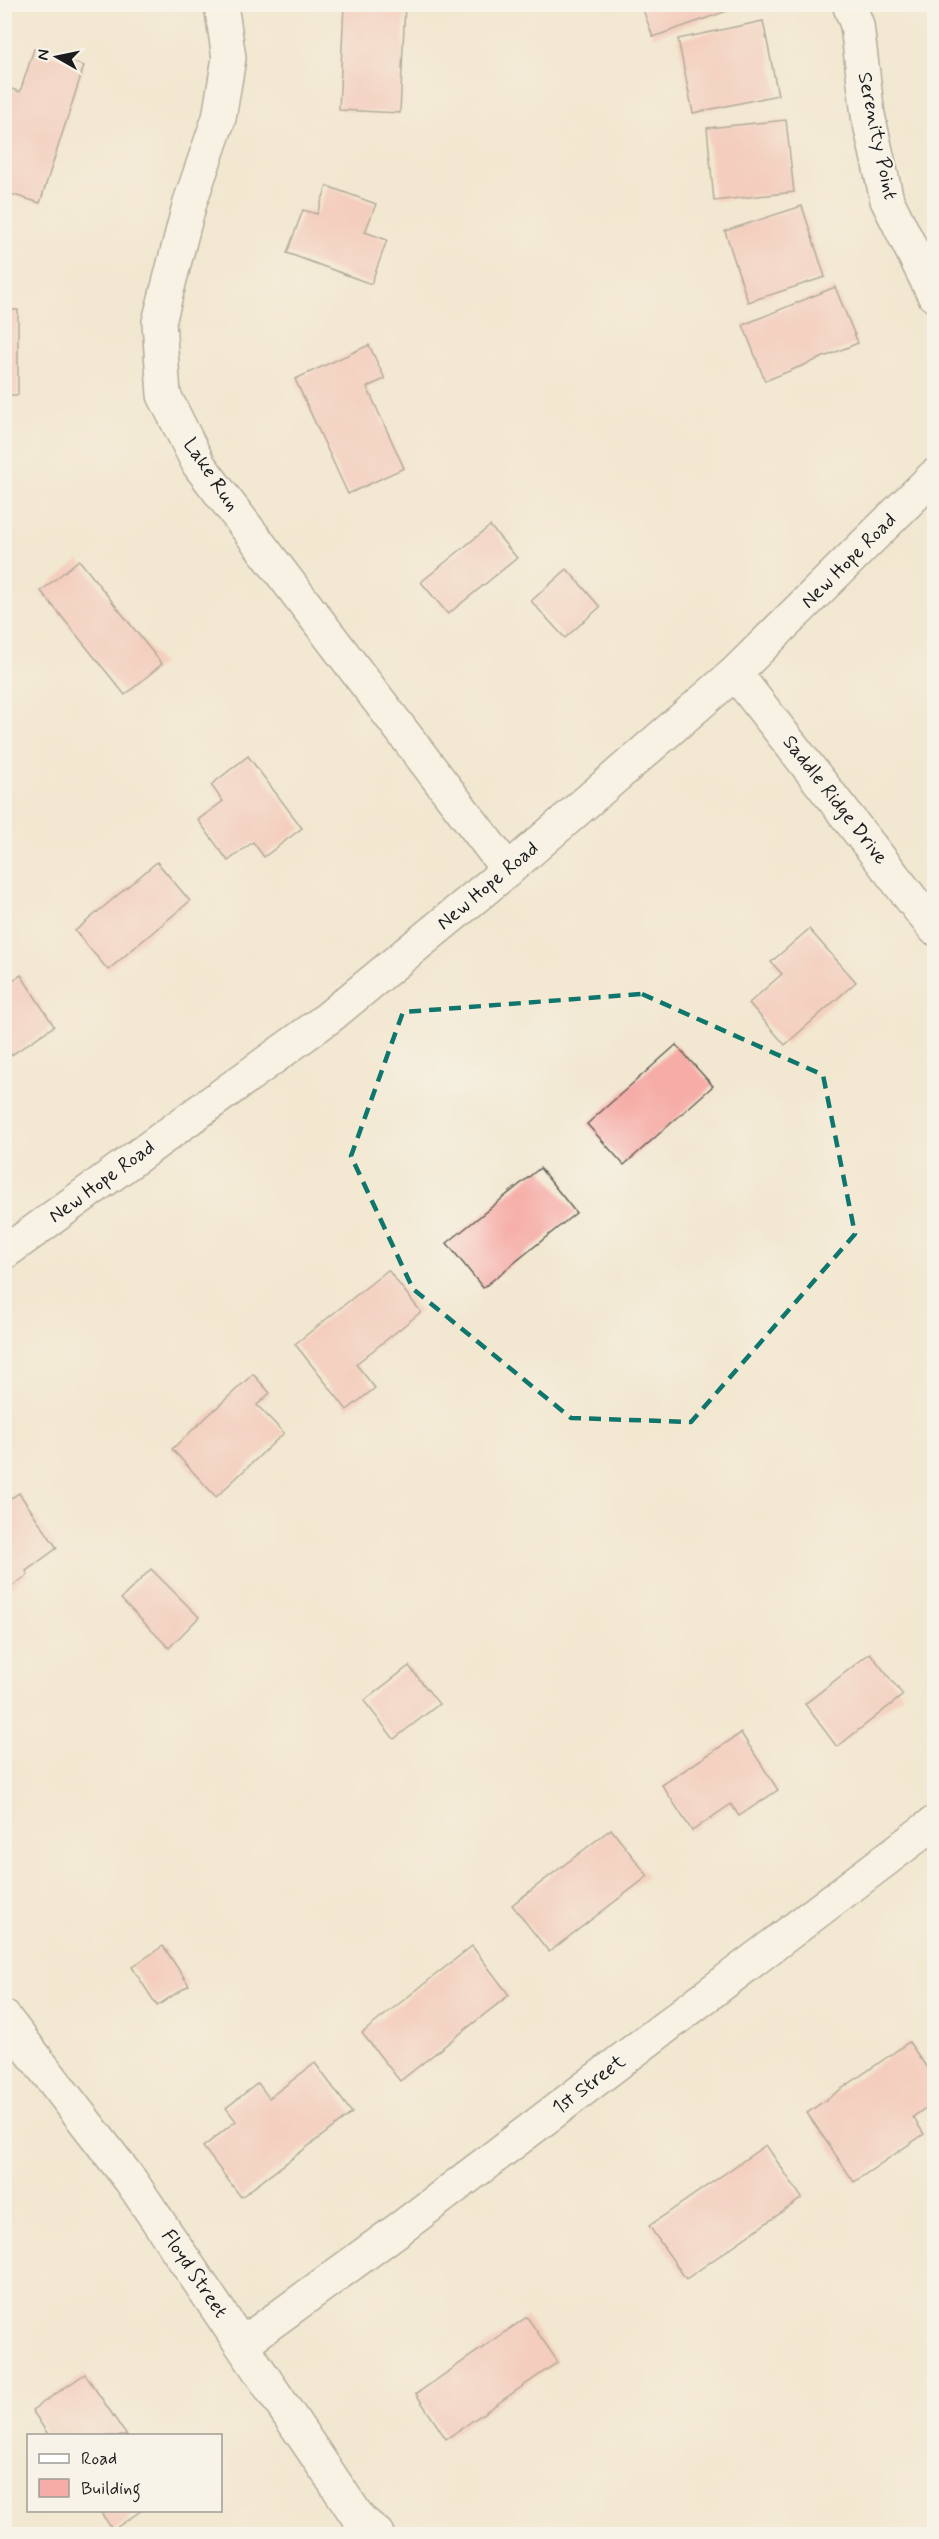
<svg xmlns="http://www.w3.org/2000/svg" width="939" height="2539" viewBox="0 0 939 2539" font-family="Mynerve,sans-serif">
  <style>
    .building { fill: #f6ada8 }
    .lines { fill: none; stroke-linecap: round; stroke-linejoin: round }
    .street-casing { stroke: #67635b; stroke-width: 36 }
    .secondary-casing { stroke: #67635b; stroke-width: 36 }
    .street { stroke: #fff; stroke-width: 33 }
    .secondary { stroke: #fff; stroke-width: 33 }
    .marked { fill: none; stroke: #0f766e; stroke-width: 4.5; stroke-dasharray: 12 8; stroke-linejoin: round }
    .labels { text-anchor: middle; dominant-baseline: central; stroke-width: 4.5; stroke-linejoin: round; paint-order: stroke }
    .street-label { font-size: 20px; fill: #1c1c1c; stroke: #f7f3e8 }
  </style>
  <rect width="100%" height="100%" fill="#f7f3e8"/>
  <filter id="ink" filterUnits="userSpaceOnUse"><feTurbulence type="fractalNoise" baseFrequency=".0167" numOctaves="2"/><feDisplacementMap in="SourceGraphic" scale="12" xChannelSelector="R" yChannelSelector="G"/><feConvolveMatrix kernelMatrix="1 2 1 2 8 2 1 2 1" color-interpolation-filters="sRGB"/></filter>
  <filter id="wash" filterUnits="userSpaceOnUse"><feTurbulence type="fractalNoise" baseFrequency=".008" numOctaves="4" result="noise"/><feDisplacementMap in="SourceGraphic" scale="24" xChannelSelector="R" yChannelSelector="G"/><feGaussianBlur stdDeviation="1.35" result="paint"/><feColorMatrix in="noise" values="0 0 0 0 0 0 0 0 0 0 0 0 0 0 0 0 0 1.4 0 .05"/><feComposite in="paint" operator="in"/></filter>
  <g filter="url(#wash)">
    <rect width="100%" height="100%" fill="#f2e7d0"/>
    <g id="blocks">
      <g class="building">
        <polygon points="344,4 405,4 400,113 339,110"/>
        <polygon points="641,4 744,4 744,5 653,37"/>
        <polygon points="763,21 778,95 693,113 678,39"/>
        <polygon points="34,49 84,66 40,203 4,192 4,158 12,132 5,130 5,91 6,87 20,92"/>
        <polygon points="786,120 794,192 714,201 707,128"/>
        <polygon points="327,186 376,204 365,232 387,240 371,284 287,253 303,210 317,214"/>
        <polygon points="802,206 825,277 748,302 725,231"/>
        <polygon points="835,287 858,343 765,381 743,325"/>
        <rect x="4" y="310" width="14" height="85"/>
        <polygon points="369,345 385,379 367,387 404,468 348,494 295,379"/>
        <polygon points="490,526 517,558 448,614 421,582"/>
        <polygon points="79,560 162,664 125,695 41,591"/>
        <polygon points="567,569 600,607 565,638 531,601"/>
        <polygon points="248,756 302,828 264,857 253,842 228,861 198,820 223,801 211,785"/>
        <polygon points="157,862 190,901 108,970 75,931"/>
        <polygon points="809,929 856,982 785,1045 749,1003 782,974 771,962"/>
        <polygon points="21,975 54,1026 4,1060 4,986"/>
        <polygon points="676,1045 713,1086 624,1165 587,1124"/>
        <polygon points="540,1168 576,1213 483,1288 447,1243"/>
        <polygon points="388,1270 421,1312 356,1364 375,1388 347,1410 295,1344"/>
        <polygon points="253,1374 270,1393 257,1405 284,1433 216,1497 172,1449"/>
        <polygon points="19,1493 57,1548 26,1571 28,1575 4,1592 4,1503"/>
        <polygon points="151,1569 199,1617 169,1648 121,1599"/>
        <polygon points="870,1653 903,1695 837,1747 805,1704"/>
        <polygon points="409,1666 439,1704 394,1739 364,1701"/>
        <polygon points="741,1733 778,1790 739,1816 731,1804 692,1831 662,1785"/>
        <polygon points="611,1829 648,1876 549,1952 512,1905"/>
        <polygon points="163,1946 189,1985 157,2006 132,1967"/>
        <polygon points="472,1946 509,1995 400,2081 362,2033"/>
        <polygon points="909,2042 934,2078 934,2102 913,2117 924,2134 854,2182 807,2113"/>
        <polygon points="315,2063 352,2113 241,2197 203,2147 236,2121 226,2108 258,2083 269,2098"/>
        <polygon points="766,2145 802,2198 686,2279 649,2226"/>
        <polygon points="527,2317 558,2362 446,2439 416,2394"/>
        <polygon points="85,2374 127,2436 49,2436 32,2410"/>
        <polygon points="99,2510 142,2510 113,2530"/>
      </g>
    </g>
  </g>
  <g filter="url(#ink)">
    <use href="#blocks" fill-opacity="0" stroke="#67635b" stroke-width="1.5"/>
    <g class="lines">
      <g class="street-casing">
        <g id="street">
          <polyline points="221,4 229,58 219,118 190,202 159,322 164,395 199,465 508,870"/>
          <polyline points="849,4 857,25 868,115 887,200 934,295"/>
          <polyline points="735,673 934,928"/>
          <polyline points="4,2017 131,2181 360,2520 377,2534"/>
          <polyline points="242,2344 406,2224 934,1823"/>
        </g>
      </g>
      <g class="secondary-casing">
        <polyline id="secondary" points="4,1253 328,1018 508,870 735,673 934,476"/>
      </g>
      <use href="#street" class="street"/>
      <use href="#secondary" class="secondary"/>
    </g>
  </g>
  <path d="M0 0H939V2539H0ZM 642,994 L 823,1075 L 855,1234 L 691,1422 L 571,1418 L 413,1289 L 351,1156 L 403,1012 Z" fill="#f2e7d0" fill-opacity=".55" fill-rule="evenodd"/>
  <path class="marked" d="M 642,994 L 823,1075 L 855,1234 L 691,1422 L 571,1418 L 413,1289 L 351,1156 L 403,1012 Z"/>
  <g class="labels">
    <g class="street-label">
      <text transform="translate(877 136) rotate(78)">Serenity Point</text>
      <text transform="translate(211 475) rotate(56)">Lake Run</text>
      <text transform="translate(849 561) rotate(-45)">New Hope Road</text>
      <text transform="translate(835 800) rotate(52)">Saddle Ridge Drive</text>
      <text transform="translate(488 886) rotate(-40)">New Hope Road</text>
      <text transform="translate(102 1182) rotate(-36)">New Hope Road</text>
      <text transform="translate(589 2085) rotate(-37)">1st Street</text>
      <text transform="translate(194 2274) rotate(56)">Floyd Street</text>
    </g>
  </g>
  <rect width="939" height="2539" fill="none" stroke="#f7f3e8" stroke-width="24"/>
  <rect x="27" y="2434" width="195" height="78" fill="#f7f3e8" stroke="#9f9d96" stroke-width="1.5"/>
  <rect x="39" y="2454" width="30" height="9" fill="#ffffff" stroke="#9f9d96" stroke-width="1.5"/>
  <text x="81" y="2464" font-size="18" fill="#1c1c1c">Road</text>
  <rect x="39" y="2479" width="30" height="18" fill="#f6ada8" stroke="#9f9d96" stroke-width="1.5"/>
  <text x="81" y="2494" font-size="18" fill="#1c1c1c">Building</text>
  <g transform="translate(57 57) rotate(279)" stroke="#f7f3e8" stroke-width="4.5" paint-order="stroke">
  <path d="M0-4.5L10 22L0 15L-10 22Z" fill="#1c1c1c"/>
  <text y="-9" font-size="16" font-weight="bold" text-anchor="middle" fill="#1c1c1c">N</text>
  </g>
</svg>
